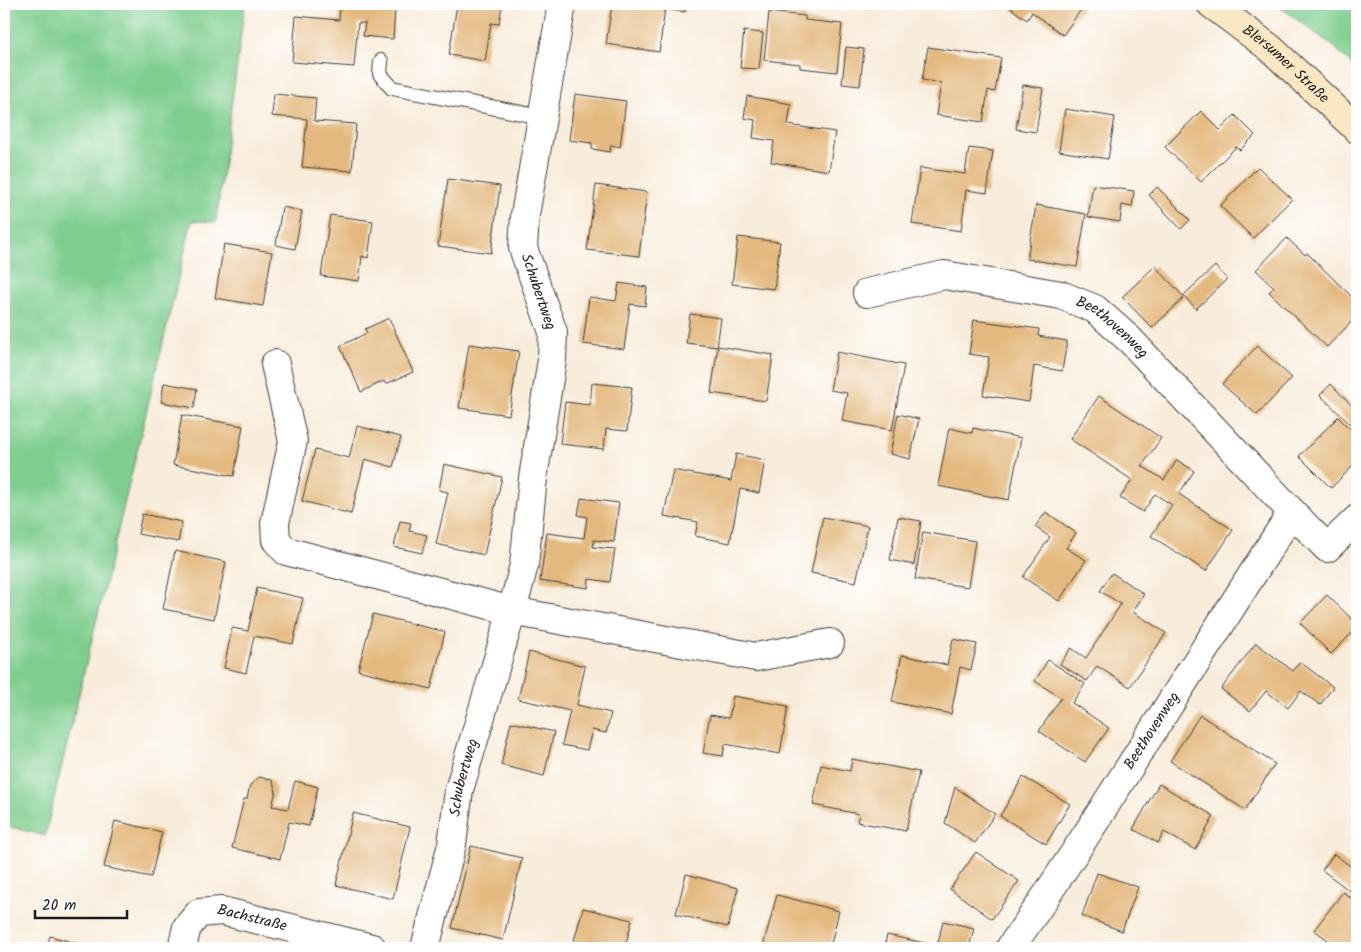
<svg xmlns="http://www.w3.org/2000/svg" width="1361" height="952" viewBox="0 0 1361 952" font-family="Kalam,sans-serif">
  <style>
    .green { fill: #7fce8f; stroke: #4e7556 }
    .building { fill: #e4b97f }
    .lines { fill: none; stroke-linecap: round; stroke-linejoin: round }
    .service-casing { stroke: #3d3b38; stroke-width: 16 }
    .minor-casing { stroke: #3d3b38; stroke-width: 30 }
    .secondary-casing { stroke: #3d3b38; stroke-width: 30 }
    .service { stroke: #fff; stroke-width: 14 }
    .minor { stroke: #fff; stroke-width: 28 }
    .secondary { stroke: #fae7c3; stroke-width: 28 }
    .labels { text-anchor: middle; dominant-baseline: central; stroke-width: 4; stroke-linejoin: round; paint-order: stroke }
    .street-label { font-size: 15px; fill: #1c1c1c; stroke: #fff }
  </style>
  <rect width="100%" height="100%" fill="#fff"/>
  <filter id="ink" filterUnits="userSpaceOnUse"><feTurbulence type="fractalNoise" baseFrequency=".02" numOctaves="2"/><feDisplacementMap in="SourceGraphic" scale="10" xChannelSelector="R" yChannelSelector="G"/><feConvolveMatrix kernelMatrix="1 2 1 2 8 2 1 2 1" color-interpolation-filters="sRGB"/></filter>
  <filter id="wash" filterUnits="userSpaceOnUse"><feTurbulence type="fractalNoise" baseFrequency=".0096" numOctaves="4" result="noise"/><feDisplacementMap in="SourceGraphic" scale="20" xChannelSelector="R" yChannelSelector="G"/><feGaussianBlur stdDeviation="1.12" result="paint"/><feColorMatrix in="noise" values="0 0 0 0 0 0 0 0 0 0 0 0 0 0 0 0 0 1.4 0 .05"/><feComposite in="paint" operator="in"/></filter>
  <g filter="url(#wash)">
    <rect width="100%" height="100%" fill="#f8ecda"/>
    <g class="green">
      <polygon points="4,4 245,4 216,222 192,221 45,836 4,825"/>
      <polygon points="1276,4 1357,4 1357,70 1333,46"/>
    </g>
    <g id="blocks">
      <g class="building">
        <polygon points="457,4 502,5 499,24 491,23 485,61 449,55"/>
        <polygon points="612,4 646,4 663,6 663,4 686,4 685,12 665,9 659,52 606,44"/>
        <polygon points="1005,4 1085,4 1063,35 1032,12 1027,20"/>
        <polygon points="340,7 395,9 393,39 363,36 365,23 358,23 354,67 292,62 296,16 339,20"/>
        <polygon points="769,12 805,16 805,20 842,24 837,72 800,68 800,64 764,60"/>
        <polygon points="744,31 763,33 759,69 740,68"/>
        <polygon points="846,47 864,49 860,86 842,84"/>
        <polygon points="928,47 1001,58 995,92 988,90 983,122 936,115 941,83 922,80"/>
        <polygon points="1023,85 1043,88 1036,132 1016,129"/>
        <polygon points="274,94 316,98 314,121 356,124 352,171 302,167 307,119 272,116"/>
        <polygon points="575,94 626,101 620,147 611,145 610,152 592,149 592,143 569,140"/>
        <polygon points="747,96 791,104 788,125 835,132 829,171 771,162 774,141 753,138 755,120 744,118"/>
        <polygon points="1065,109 1115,117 1108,159 1059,151"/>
        <polygon points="1201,111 1220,130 1235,115 1255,135 1240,150 1236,147 1201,182 1165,147"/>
        <polygon points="969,148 993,151 987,193 966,190 961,231 912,224 920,168 965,174"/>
        <polygon points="1258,167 1292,199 1253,238 1220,206"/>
        <polygon points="448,179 500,186 491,253 438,246"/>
        <polygon points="596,185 647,192 639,256 587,250"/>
        <polygon points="1093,185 1134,191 1132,207 1122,205 1120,222 1088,217"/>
        <polygon points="1157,187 1190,220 1181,229 1149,195"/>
        <polygon points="1036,205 1086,214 1077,267 1027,259"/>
        <polygon points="282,207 302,211 295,249 276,245"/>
        <polygon points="330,215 373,221 368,258 362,256 359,281 321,276"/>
        <polygon points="738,237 780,242 774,289 732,284"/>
        <polygon points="1287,238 1305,255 1307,253 1357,302 1357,316 1327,347 1269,292 1274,287 1256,270"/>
        <polygon points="224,244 272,252 263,306 215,298"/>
        <polygon points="1155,266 1183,296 1215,266 1227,279 1196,309 1185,297 1152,328 1122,297"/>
        <polygon points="619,283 647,287 645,306 630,304 624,349 583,344 589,297 616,301"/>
        <polygon points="690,314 721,318 717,347 686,343"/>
        <polygon points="389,318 413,372 386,384 384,381 361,392 340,346 367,333 365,329"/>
        <polygon points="974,320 1039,329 1038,336 1067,341 1062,371 1034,366 1029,402 983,395 989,357 969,354"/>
        <polygon points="469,344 519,351 509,415 459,408"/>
        <polygon points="718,346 773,355 766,401 711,393"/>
        <polygon points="1257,346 1292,378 1257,415 1222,384"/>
        <polygon points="837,352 904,365 892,430 842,421 847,393 830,390"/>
        <polygon points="164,383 197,389 194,408 161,402"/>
        <polygon points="592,383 632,387 627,431 606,429 604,449 560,444 565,402 590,405"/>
        <polygon points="1331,384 1357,411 1357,417 1350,424 1320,395"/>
        <polygon points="1099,396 1161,438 1142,466 1164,480 1177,460 1194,471 1179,494 1233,530 1206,571 1151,536 1172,505 1155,494 1143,512 1120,498 1132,480 1070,439"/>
        <polygon points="898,414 919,419 910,459 890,454"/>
        <polygon points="182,415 243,426 234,476 173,465"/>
        <polygon points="1338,417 1357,436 1357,462 1331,488 1299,456"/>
        <polygon points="357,426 401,437 393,467 365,459 351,514 302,501 315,450 349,458"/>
        <polygon points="949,428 972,433 973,428 1021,438 1009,500 938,486"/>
        <polygon points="736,454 765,460 759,493 740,489 730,543 695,536 698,522 664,516 673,470 731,481"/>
        <polygon points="444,464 502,477 484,555 436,544 448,492 439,490"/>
        <polygon points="581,498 619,503 614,542 594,540 593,547 615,549 610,582 589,579 588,588 540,581 547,533 584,538 587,517 578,515"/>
        <polygon points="1046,512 1076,533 1066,548 1086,560 1059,601 1023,577 1050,537 1035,527"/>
        <polygon points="142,514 182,522 178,542 138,534"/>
        <polygon points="823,517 868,526 856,582 811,573"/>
        <polygon points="898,517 921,521 914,565 890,560"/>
        <polygon points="400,521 411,523 409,531 427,535 422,553 394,547"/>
        <polygon points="923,532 975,541 968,587 915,579"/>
        <polygon points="175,551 226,562 214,619 163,609"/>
        <polygon points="1112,573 1144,594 1133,612 1166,633 1130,687 1097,666 1087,681 1060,664 1071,648 1086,658 1121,604 1100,591"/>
        <polygon points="257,588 303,598 293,644 254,636 246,673 224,668 232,628 248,631"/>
        <polygon points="1327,595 1357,624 1357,628 1331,654 1300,623"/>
        <polygon points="373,614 445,632 431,689 358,670"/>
        <polygon points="953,639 977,644 971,670 960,667 951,714 892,702 902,655 947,665"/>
        <polygon points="1256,643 1293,671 1300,662 1333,687 1320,705 1301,691 1288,708 1266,691 1250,711 1221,689"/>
        <polygon points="529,652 585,666 577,705 611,713 606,733 592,730 587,750 562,745 570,711 518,699"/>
        <polygon points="1048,660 1085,684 1072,703 1109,728 1085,762 1039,731 1061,698 1035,681"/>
        <polygon points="733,696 788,706 780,754 725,744 723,756 703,753 710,715 729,718"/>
        <polygon points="1200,715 1275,764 1245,810 1170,761"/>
        <polygon points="511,722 554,732 544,776 501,765"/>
        <polygon points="852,759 919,772 906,831 857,822 859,814 813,805 821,765 850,771"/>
        <polygon points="259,777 272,780 276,791 272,806 288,809 295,781 318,787 309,826 289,822 280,859 232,848 244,799 247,799 250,785"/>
        <polygon points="1023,777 1070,804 1046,844 1000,816"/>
        <polygon points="1159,784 1214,816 1195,850 1164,832 1158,843 1133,829"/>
        <polygon points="955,787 995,814 975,843 945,823"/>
        <polygon points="353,813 410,827 393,899 336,885"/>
        <polygon points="115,821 162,832 151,877 104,867"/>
        <polygon points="471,846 522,858 503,940 452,928"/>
        <polygon points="976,852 1019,881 992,919 950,889"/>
        <polygon points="1334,854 1357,871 1357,890 1354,894 1322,870"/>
        <polygon points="1097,873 1138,887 1122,931 1082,916"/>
        <polygon points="686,874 738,888 728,927 676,914"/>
        <polygon points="1343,892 1357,903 1357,948 1339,948 1314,930"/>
        <polygon points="777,895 839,911 830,948 771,948 763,946"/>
        <polygon points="583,908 632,920 625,948 572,948"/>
        <polygon points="943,921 974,928 969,948 960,948 938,943"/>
        <polygon points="887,935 943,947 943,948 884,948"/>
        <polygon points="50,936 93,948 47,948"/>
        <polygon points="679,945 693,947 693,948 678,948"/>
      </g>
    </g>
  </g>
  <g filter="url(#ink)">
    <use href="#blocks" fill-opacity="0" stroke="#3d3b38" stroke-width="1"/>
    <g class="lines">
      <g class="service-casing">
        <polyline id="service" points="381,61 380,74 392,88 542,117"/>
      </g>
      <g class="minor-casing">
        <g id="minor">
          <path id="s1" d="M 867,293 L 944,275 L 1061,295 L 1095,309 L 1130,340 L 1292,512 L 1092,826 L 1038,908 L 1010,948"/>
          <polyline points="275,364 293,441 275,523 276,540 286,551 512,611 756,657 830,643"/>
          <polyline points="1292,512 1327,548 1357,519"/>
          <path id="s2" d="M 182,948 L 187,927 L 199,913 L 222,911 L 372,948"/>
          <path id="s3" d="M 425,948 L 452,844 L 459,790 L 512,611 L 524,565 L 533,478 L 552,360 L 553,332 L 523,248 L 525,215 L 562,4"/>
        </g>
      </g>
      <g class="secondary-casing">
        <g id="secondary">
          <path id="s4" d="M 1211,4 L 1270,48 L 1357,129"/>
        </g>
      </g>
      <use href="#service" class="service"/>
      <use href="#minor" class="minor"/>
      <use href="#secondary" class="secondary"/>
    </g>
  </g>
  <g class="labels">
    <g class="street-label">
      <text stroke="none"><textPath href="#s4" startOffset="96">Blersumer Straße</textPath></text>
      <text transform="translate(538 292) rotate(71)">Schubertweg</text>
      <text stroke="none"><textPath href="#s1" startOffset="259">Beethovenweg</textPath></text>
      <text transform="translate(1152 731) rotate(-57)">Beethovenweg</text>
      <text stroke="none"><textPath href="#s3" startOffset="175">Schubertweg</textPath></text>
      <text stroke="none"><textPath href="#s2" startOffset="94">Bachstraße</textPath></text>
    </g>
  </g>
  <rect width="1361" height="952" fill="none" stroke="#fff" stroke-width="20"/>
  <path d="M35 910v8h92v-8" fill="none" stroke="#1c1c1c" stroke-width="2.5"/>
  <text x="42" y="910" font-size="15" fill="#1c1c1c" stroke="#ffffff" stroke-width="4" paint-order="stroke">20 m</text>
</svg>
